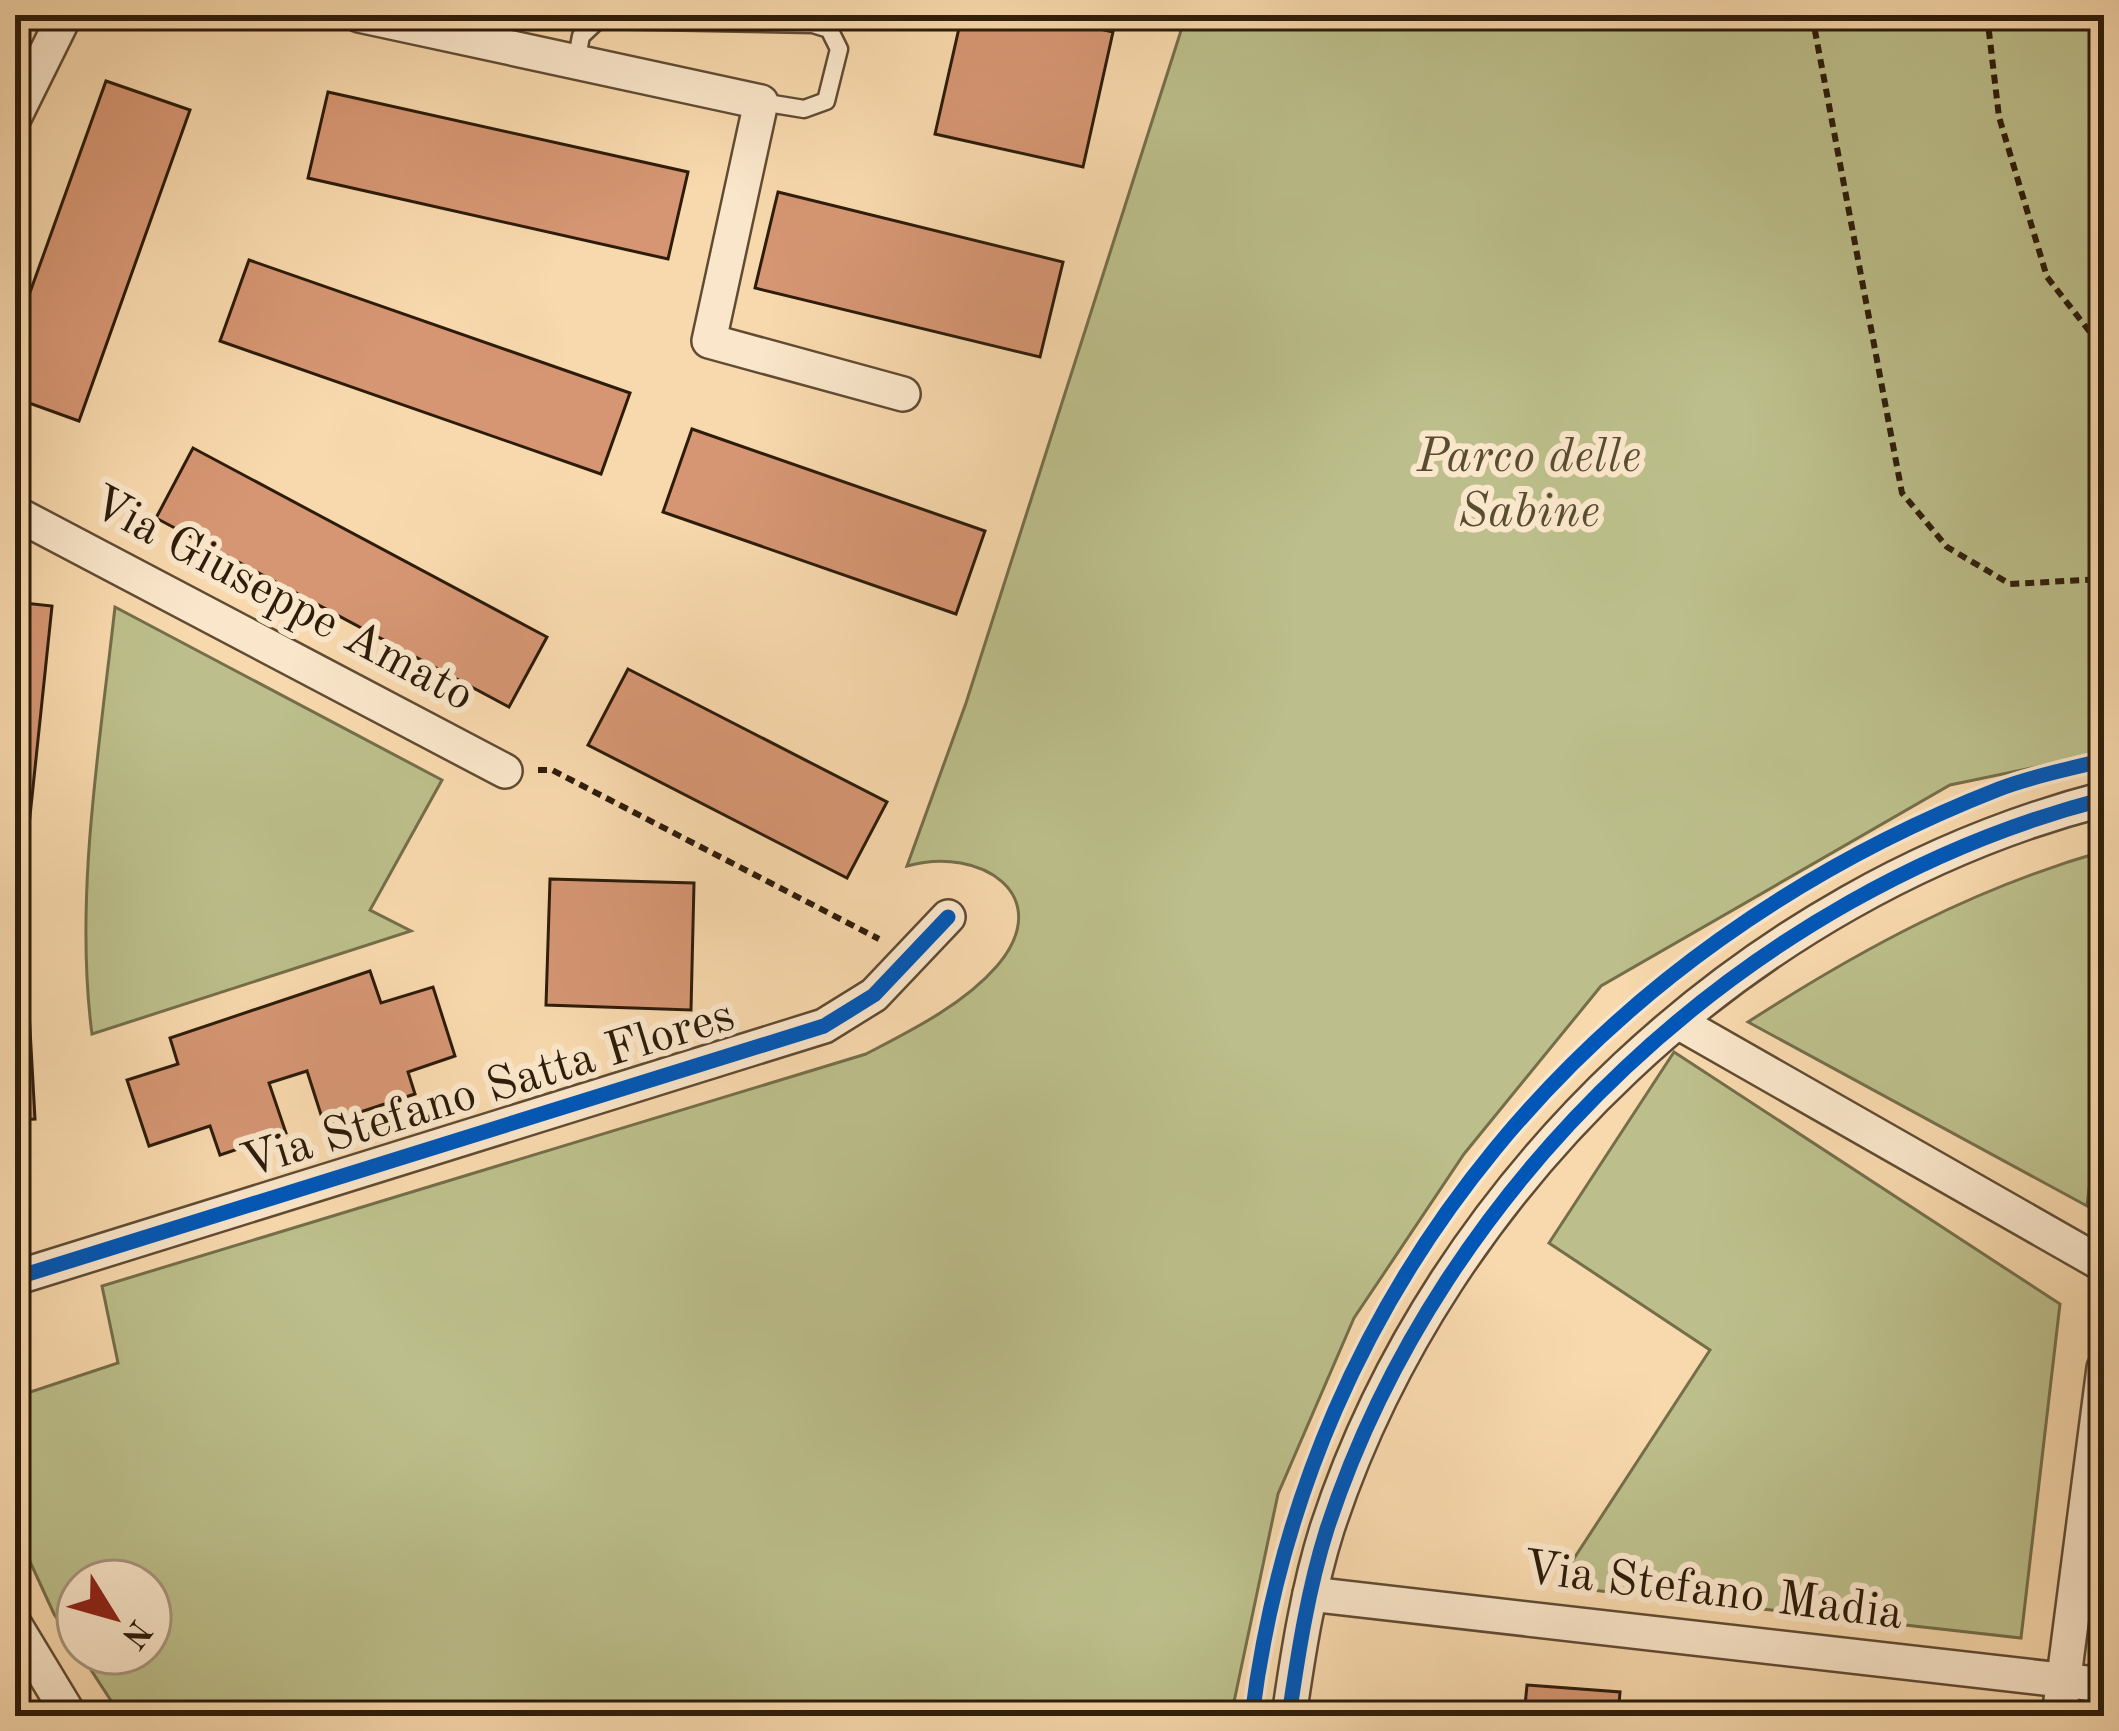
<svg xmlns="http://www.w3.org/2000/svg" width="2119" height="1731" viewBox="0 0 2119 1731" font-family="'Old Standard TT',serif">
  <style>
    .green { fill: #bcbf8b; stroke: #746e4a; stroke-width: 3 }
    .building { fill: #d69673; stroke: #2d1c0a; stroke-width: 3 }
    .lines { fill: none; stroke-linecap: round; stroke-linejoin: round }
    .service-casing { stroke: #604b33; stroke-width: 21 }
    .minor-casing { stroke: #604b33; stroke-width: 38 }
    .path { stroke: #2d1c0a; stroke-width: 6; stroke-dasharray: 9 6; stroke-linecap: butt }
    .service { stroke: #fae6ca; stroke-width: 16 }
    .minor { stroke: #fae6ca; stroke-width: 33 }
    .cycleway-casing { stroke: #fae6ca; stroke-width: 22 }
    .cycleway { stroke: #0057b8; stroke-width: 15 }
    .labels { text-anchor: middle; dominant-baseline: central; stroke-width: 12; stroke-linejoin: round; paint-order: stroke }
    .park-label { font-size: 48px; font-style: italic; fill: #584d31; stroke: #fae6ca }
    .street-label { font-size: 48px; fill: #2d1c0a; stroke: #fae6ca }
  </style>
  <rect width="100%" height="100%" fill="#f8d9ad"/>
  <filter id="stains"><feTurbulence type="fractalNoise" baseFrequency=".00167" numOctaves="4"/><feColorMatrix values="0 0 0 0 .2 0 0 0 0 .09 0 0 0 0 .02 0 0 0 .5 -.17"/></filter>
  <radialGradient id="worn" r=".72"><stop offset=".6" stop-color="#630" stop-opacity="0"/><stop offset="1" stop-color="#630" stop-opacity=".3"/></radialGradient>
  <g class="green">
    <path d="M 1186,15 L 2104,15 L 2104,753 L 1950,785 L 1601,986 L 1464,1154 L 1354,1318 L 1278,1494 L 1231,1716 L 121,1716 L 80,1653 L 150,1653 L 150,1581 L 78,1581 L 78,1651 L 54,1614 L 15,1529 L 15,1397 L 118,1363 L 102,1286 L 866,1054 C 912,1030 963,1005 997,966 C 1057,896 981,845 907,866 L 966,703 Z"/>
    <path d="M 115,607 L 442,780 L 370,910 L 411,931 L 92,1034 C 74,898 100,743 115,607 Z"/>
    <path d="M 2104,851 L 2104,1064 L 2087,1206 L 1748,1022 C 1861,949 1974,888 2104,851 Z"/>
    <polygon points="1674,1052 2060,1304 2021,1638 1556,1586 1710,1350 1549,1243"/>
  </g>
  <g class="building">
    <polygon points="962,15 1039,15 1113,32 1083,167 935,134"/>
    <polygon points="106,81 190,110 79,421 15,398 15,334"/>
    <polygon points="328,92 688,172 668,259 308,178"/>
    <polygon points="778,192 1063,262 1040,357 755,288"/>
    <polygon points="249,260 630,393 601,474 220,341"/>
    <polygon points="692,429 985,531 956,614 663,512"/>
    <polygon points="193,448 547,637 509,707 156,518"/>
    <polygon points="15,602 52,606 21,902 15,901"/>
    <polygon points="628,669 887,802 847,878 588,745"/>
    <polygon points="550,879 694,883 691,1010 546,1005"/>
    <polygon points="15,957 26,957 35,1119 15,1120"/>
    <polygon points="370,971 381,1003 433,987 455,1056 408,1072 415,1094 324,1124 307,1071 269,1083 286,1133 220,1155 210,1126 149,1146 127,1080 178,1064 170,1038"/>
    <polygon points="1527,1685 1620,1692 1618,1716 1524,1716"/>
    <polygon points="1671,1705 1825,1716 1670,1716"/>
  </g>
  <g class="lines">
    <g class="service-casing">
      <polyline id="service" points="576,62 581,36 598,20 813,24 829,29 839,49 826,101 804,109 761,102"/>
    </g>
    <g class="minor-casing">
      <g id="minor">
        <polyline points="359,15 761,102 709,341 903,394"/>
        <polyline points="15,116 65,15"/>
        <polyline points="15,513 505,771"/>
        <polyline points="1678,1022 2104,1265"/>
        <polyline points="15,1278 824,1026 874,995 948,917"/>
        <polyline points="1310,1594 2104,1685"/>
        <polyline points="15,1625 70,1716"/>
        <path d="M 1289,1716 C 1298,1654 1308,1589 1327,1529 C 1441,1181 1750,890 2104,799"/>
        <polyline points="2059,1716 2104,1368"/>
      </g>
    </g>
    <g class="path">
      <polyline points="1812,15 1902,493 1947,547 2010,584 2104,579"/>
      <polyline points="1987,15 1999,117 2047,277 2104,350"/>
      <polyline points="538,770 552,770 879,939"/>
    </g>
    <use href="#service" class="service"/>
    <use href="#minor" class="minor"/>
    <g class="cycleway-casing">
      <g id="cycleway">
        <polyline points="15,1278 824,1026 874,995 948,917"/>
        <path d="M 1252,1716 C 1306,1283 1597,946 1999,789 C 2032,776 2070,769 2104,760"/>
        <path d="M 1289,1716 C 1298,1654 1308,1589 1327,1529 C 1441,1181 1750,890 2104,799"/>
      </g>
    </g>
    <use href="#cycleway" class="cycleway"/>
  </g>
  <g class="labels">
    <g class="park-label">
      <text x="1529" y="458">Parco delle<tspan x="1529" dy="55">Sabine</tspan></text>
    </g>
    <g class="street-label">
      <text transform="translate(282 600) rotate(28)">Via Giuseppe Amato</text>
      <text transform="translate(488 1090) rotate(-17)">Via Stefano Satta Flores</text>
      <text transform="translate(1713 1592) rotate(7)">Via Stefano Madia</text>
    </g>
  </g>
  <rect width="2119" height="1731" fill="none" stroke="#f8d9ad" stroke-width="60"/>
  <rect x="18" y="18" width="2083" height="1695" fill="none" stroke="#2d1c0a" stroke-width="6"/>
  <rect x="30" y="30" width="2059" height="1671" fill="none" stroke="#2d1c0a" stroke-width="3"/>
  <g transform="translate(114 1617) rotate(127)"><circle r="57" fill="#fae6ca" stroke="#a8957d" stroke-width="3"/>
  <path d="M0-9L21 45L0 30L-21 45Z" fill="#8f2418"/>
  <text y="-18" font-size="33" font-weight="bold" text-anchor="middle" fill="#2d1c0a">N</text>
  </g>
  <rect width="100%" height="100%" filter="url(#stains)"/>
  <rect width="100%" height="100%" fill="url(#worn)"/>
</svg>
